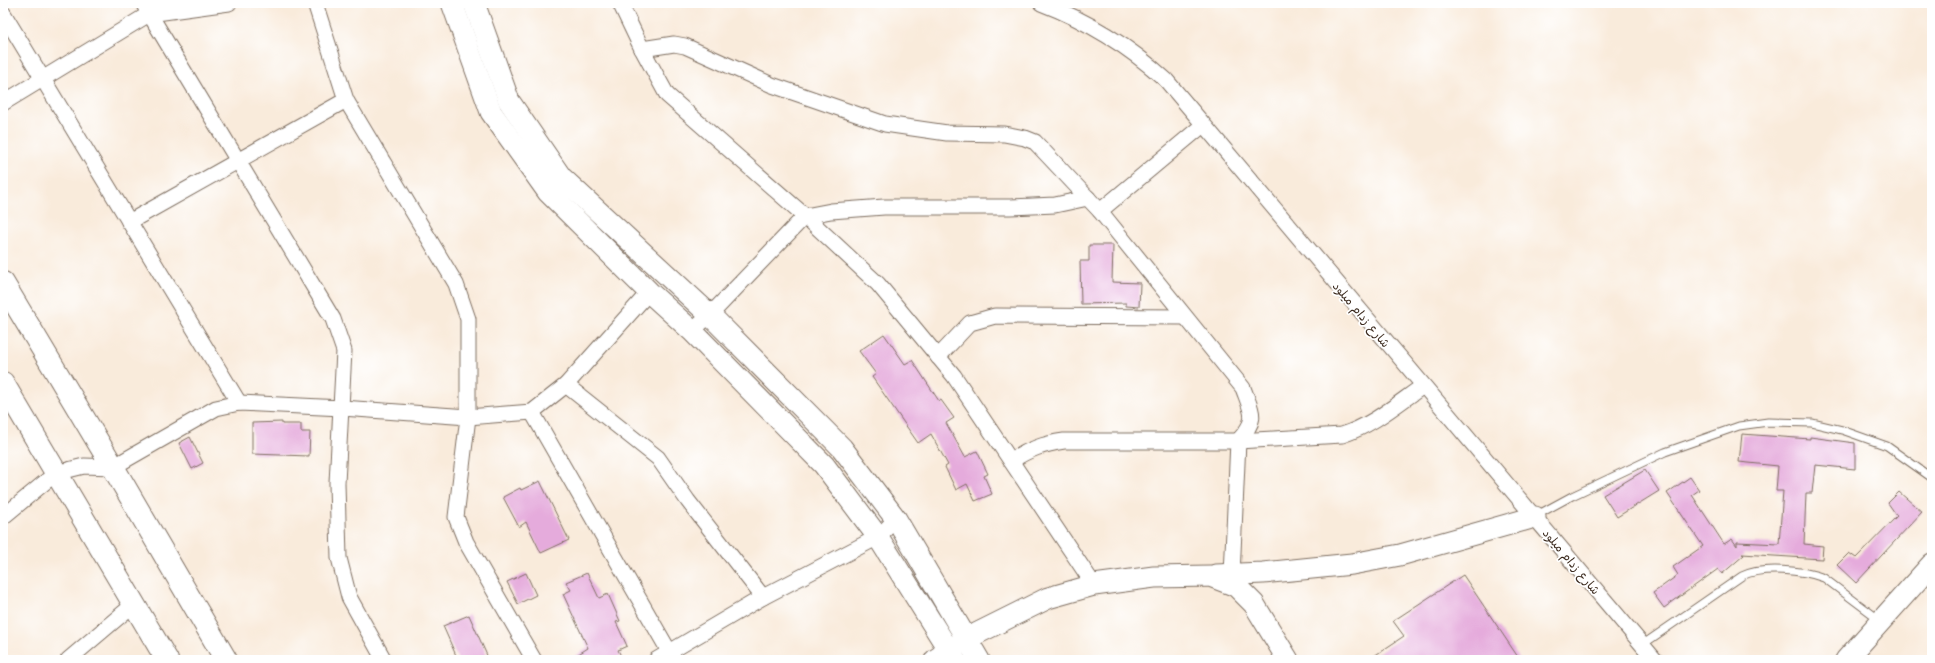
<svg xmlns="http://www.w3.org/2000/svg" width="1935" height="663" viewBox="0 0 1935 663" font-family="'Playpen Sans','Playpen Sans Arabic',sans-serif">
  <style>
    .building { fill: #e5abdc }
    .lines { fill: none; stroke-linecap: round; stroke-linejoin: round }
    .lane-casing { stroke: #7e6e60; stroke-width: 9 }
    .street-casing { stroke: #7e6e60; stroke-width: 17 }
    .secondary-casing { stroke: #7e6e60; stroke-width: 23 }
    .primary-casing { stroke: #7e6e60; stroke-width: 24 }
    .lane { stroke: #fff; stroke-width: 7 }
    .street { stroke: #fff; stroke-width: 15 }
    .secondary { stroke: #fff; stroke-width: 21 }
    .primary { stroke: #fff; stroke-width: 22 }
    .labels { text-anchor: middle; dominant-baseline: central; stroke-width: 3.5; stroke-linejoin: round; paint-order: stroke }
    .street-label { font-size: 12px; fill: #3b2a1e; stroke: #fff }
  </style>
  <rect width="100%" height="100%" fill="#fff"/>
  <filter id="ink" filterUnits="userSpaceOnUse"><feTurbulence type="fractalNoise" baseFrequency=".025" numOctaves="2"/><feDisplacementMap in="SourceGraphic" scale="8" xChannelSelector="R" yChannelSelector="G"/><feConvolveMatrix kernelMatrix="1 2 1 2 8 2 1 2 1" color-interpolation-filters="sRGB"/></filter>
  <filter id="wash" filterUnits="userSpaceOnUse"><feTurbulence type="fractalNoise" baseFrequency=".012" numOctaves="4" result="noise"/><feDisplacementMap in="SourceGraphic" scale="16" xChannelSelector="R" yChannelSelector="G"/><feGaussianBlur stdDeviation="0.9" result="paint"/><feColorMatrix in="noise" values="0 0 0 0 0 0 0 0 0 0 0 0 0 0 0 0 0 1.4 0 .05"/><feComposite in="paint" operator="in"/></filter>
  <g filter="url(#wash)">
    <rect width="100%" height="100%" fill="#f9ebdb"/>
    <g id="blocks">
      <g class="building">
        <polygon points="1089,245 1113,245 1112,282 1140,283 1139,307 1126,306 1126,303 1081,304 1080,261 1089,261"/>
        <polygon points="884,334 905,364 912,360 939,401 941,400 954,418 946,423 965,457 977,451 988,474 984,476 992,494 975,501 967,484 956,490 945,467 948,465 931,434 918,443 872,377 876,374 859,351"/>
        <polygon points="282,422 282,424 301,424 301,432 310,432 309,456 252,454 252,423"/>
        <polygon points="1742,434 1810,439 1810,437 1855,443 1855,469 1815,465 1812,493 1806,493 1804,544 1823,546 1822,559 1742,554 1744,555 1722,574 1718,569 1664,608 1653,593 1678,575 1673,567 1703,546 1667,493 1690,477 1699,490 1692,495 1724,544 1732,539 1737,546 1737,542 1779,544 1783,491 1776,491 1778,466 1739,462"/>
        <polygon points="190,437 203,463 192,469 179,443"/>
        <polygon points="1645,470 1659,491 1617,517 1603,495"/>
        <polygon points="540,481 569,540 541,553 526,522 519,527 503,497 520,488 521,490"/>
        <polygon points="1899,492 1922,512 1856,583 1837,565 1849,553 1856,558 1897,516 1888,503"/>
        <polygon points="526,573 536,595 518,604 507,582"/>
        <polygon points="587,573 599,598 608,594 620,621 616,622 627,646 618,650 621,656 613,660 569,660 588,648 563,594 571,590 566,582"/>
        <polygon points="1463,575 1520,660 1368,660 1404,636 1393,621"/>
        <polygon points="469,615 489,660 458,660 443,626"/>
      </g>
    </g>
  </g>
  <g filter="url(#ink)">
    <use href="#blocks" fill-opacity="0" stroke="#7e6e60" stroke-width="1"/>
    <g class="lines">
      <g class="lane-casing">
        <g id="lane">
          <polyline points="1537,515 1572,496 1665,452 1739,426 1768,422 1812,423 1842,430 1887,446 1932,478"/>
          <path d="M 1642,645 L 1742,576 C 1762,566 1803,570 1824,578 L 1880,620"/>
        </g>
      </g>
      <g class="street-casing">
        <g id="street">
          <polyline points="143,3 333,319 344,351 337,483 339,558 349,597 384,660"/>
          <polyline points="315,3 346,100 456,284 468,319 468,417 456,517 466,542 534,660"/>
          <polyline points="620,3 642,49 667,95 805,216 878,284 954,376 1094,585"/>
          <path d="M 1041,3 C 1088,21 1130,47 1166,80 L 1655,660"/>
          <polyline points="3,13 239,403"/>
          <path d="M 642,49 L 674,44 L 685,46 L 772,85 L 885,124 L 947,133 L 1004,134 L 1025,138 L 1035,142 L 1100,211 L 1243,388 C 1253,415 1258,419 1238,441 L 1232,575"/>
          <polyline points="3,103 149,14 229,3"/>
          <polyline points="1100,211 1203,125"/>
          <polyline points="129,222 346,100"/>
          <polyline points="692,331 710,315 805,216 831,211 884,207 1010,207 1055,205 1088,198"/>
          <polyline points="938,357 970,323 995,316 1185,317"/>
          <polyline points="566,385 658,458 688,501 763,597"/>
          <polyline points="532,412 674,660"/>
          <path d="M 1011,461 C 1029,449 1044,444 1064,441 L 1238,441 L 1342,435 C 1373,425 1397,404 1423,386"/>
          <polyline points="3,517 56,473 84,466 113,467 216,408 239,403 342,408 468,417 532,412 566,385 649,292"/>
          <polyline points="68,660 134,604"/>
          <polyline points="656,660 763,597 878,537 896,519"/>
        </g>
      </g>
      <g class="secondary-casing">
        <g id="secondary">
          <polyline points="452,3 491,112 548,192 649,292 692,331 824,465 878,537 955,660"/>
          <polyline points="474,3 509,101 561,177 710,315 842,448 896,519 979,660"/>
          <polyline points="1216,575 1263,573 1352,564 1400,555 1535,517"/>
          <polyline points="935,660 966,639 1048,598 1094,585 1154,577 1210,576 1236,586 1254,604 1288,660"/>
          <polyline points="1846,660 1932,564"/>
        </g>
      </g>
      <g class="primary-casing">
        <g id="primary">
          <polyline points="3,283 113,467 226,660"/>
          <polyline points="3,383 167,660"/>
        </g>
      </g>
      <use href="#lane" class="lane"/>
      <use href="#street" class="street"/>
      <use href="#secondary" class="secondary"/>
      <use href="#primary" class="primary"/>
    </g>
  </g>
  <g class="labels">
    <g class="street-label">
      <text transform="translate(1362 314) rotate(50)">شارع زدام ميلود</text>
      <text transform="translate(1572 561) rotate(50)">شارع زدام ميلود</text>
    </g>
  </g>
  <rect width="1935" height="663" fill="none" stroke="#fff" stroke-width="16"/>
</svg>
